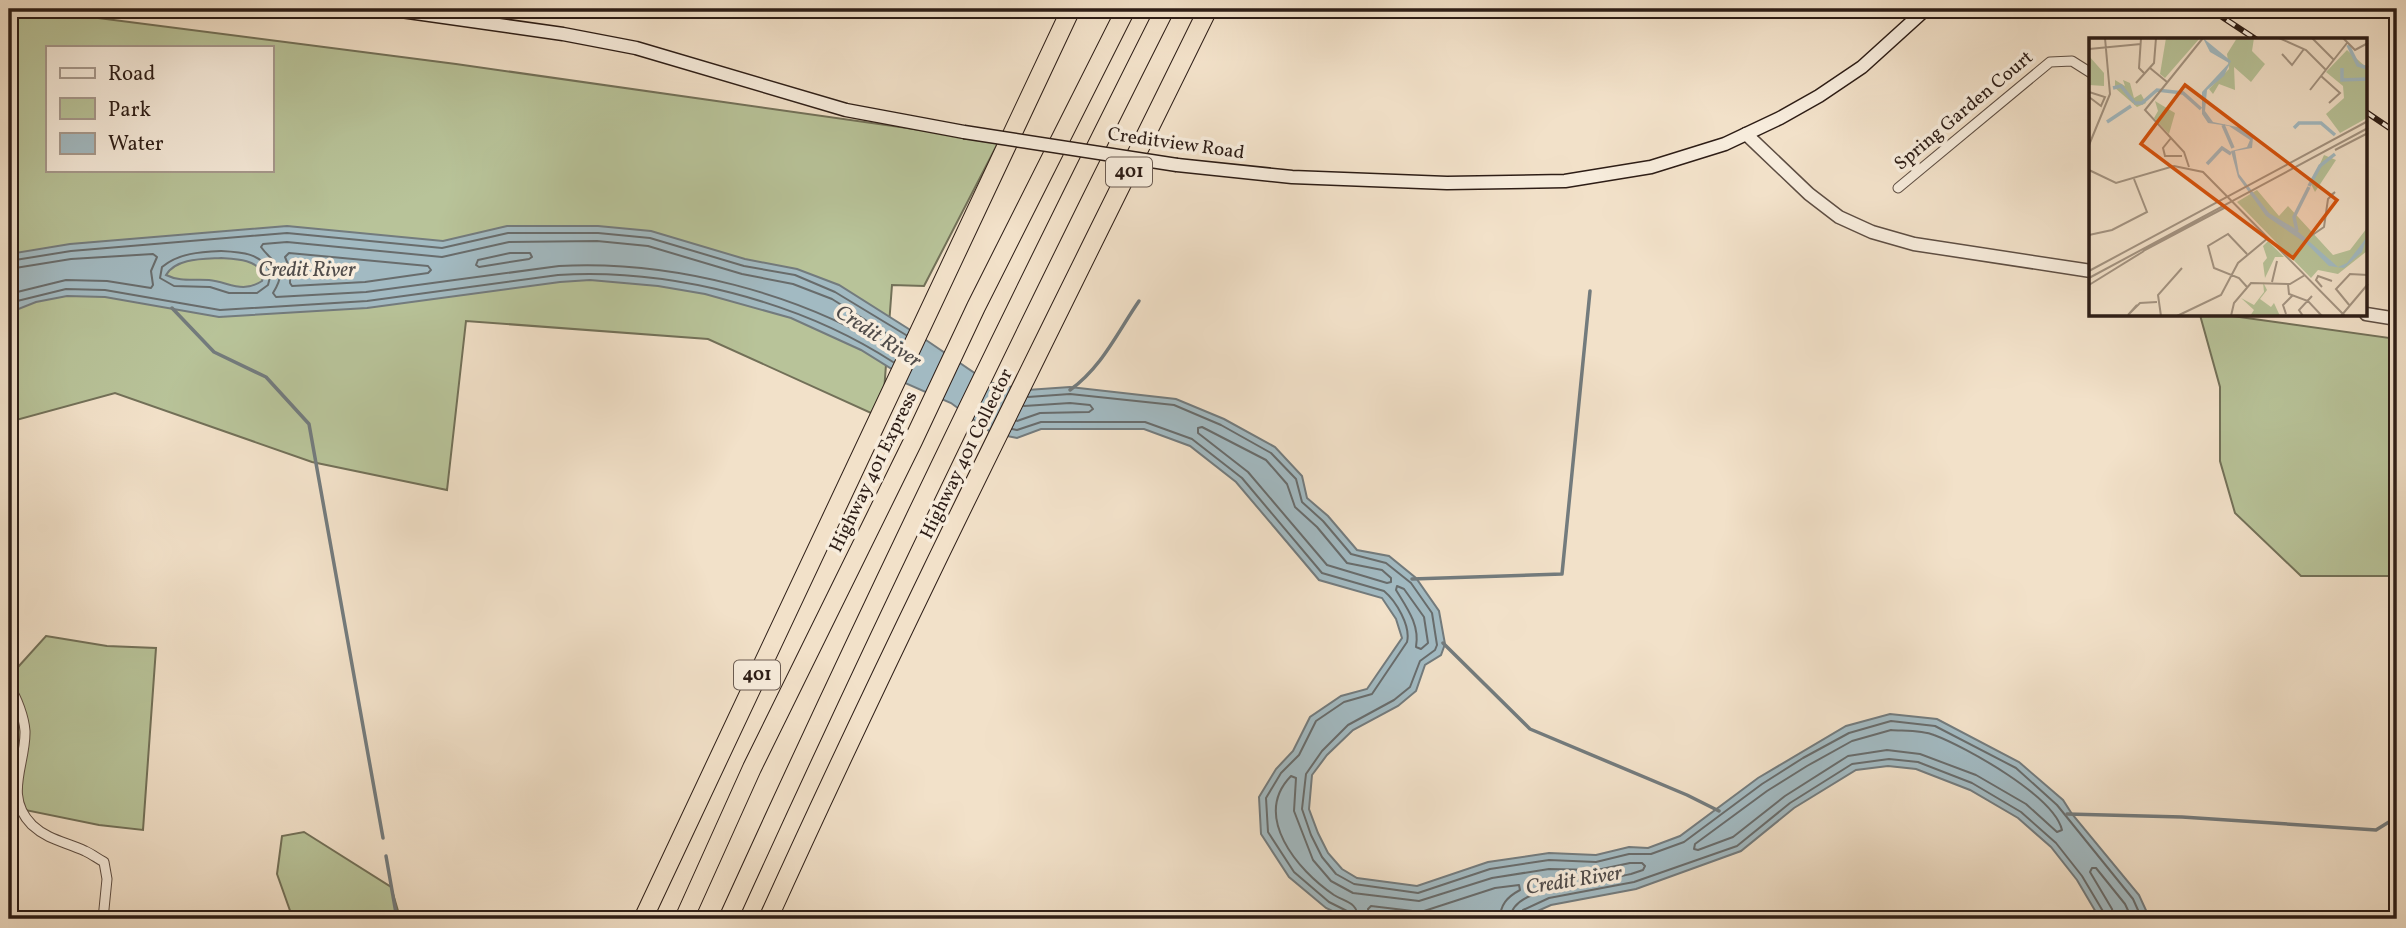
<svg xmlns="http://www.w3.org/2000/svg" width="2406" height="928" viewBox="0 0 2406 928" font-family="Vollkorn,serif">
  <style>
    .green { fill: #b8c399; stroke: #727058; stroke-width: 2; fill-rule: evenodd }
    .water { fill: #a2bac2; stroke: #737b7d; stroke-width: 2; fill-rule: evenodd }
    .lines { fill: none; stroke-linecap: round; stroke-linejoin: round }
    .shore { stroke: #686c6c; stroke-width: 2 }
    .stream { stroke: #737b7d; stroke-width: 3.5 }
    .minor-casing { stroke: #5e4e43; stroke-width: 11 }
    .tertiary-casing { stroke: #5e4e43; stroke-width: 15 }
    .secondary-casing { stroke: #2d1d16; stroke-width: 15 }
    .motorway-casing { stroke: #2d1d16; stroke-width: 20 }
    .minor { stroke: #f7ecdc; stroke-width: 9 }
    .tertiary { stroke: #f7ecdc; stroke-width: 12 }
    .secondary { stroke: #f7ecdc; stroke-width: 12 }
    .motorway { stroke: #f2e1c9; stroke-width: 18 }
    .rail-casing { stroke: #2d1d16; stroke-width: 6 }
    .rail { stroke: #f7ecdc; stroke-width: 3.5; stroke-dasharray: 10; stroke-linecap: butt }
    .secondary-bridge-casing { stroke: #2d1d16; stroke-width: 15; stroke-linecap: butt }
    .secondary-bridge { stroke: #f7ecdc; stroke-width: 12 }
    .labels { text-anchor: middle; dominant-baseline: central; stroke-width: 7; stroke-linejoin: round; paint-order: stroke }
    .shield { fill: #f7ecdc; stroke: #6a5b51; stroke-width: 2 }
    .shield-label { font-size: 18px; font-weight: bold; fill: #2d1d16 }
    .street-label { font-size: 19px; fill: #2d1d16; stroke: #f7ecdc }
    .water-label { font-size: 21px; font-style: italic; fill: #504c4a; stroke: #f7ecdc }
    .inset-river { fill: none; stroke: #a2bac2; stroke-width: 3.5 }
    .inset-road { fill: none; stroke: #a39381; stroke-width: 2 }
    .view { fill: #d5530d; fill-opacity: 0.15; stroke: #d5530d; stroke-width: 3.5 }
    .inset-edge { fill: none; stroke: #2d1d16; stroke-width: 3.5 }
  </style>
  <rect width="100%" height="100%" fill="#f2e1c9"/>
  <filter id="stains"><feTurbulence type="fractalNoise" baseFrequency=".00286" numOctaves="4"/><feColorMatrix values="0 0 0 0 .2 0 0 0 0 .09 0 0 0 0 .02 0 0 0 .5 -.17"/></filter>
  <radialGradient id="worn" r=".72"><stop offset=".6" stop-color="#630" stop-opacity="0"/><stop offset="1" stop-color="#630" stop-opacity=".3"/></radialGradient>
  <g class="green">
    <path d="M 9,9 L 28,9 L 456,64 L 999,141 L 924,286 L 892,285 L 882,418 L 708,339 L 466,321 L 447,490 L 312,462 L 115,393 L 9,422 ZM 47,47 L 271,47 L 271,170 L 47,170 Z"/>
    <polygon points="2200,315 2225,315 2397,339 2397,576 2301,576 2235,513 2220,461 2220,387"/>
    <polygon points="46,636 107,646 156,648 143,830 99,825 25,810 9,769 9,677"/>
    <polygon points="304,832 391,887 398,911 398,919 293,919 277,874 282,836"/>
  </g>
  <path class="water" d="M 287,226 L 443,241 L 507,226 L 598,226 L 651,231 L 745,259 L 797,269 L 839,285 L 923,338 L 988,382 L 1027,390 L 1070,387 L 1176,399 L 1224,419 L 1275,447 L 1302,476 L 1307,498 L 1328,516 L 1357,550 L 1389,556 L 1416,578 L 1439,611 L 1445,644 L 1441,655 L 1425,665 L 1416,691 L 1398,706 L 1353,730 L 1327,755 L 1312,775 L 1309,809 L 1318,833 L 1328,853 L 1342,869 L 1357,878 L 1417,886 L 1488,862 L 1549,853 L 1596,855 L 1629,847 L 1648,848 L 1680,836 L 1758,778 L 1846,726 L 1890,714 L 1937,719 L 2019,762 L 2063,800 L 2072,814 L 2139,895 L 2150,919 L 2100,919 L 2077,880 L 2051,847 L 2018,818 L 1970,790 L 1916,769 L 1888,766 L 1856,770 L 1794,808 L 1741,851 L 1636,889 L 1551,905 L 1520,919 L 1349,919 L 1326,908 L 1289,877 L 1261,834 L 1259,797 L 1276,769 L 1293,751 L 1310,717 L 1341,696 L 1367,689 L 1402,638 L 1396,619 L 1382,598 L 1319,580 L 1236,482 L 1190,446 L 1144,429 L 1041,429 L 1017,438 L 992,433 L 951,403 L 905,383 L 898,373 L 861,350 L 791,318 L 705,294 L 658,286 L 590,280 L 560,282 L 367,308 L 219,317 L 105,297 L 67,296 L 36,302 L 16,310 L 9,310 L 9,254 L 70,244 ZM 221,258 C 237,259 255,259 264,274 L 262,281 C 242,294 229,282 209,280 C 193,279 180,282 166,275 C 176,258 203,259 221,258 Z"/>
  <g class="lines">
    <g class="shore">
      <path d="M 221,251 C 241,252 262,253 271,273 L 268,285 L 257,293 L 229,293 L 210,287 L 174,286 L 160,278 L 162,267 C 179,253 200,252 221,251 Z"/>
      <polygon points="289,253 428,266 431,270 428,273 365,282 292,286 290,283 290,269 285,257"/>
      <polygon points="510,253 530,253 532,257 529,259 479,267 476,265 478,260"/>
      <polyline points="9,261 71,251 287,233 442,248 508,233 598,233 650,238 744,266 795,275 835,292 906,335"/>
      <polyline points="9,269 71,259 153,254 157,257 151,271 153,285 151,288 107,281 66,280 9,294"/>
      <path d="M 9,303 L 66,289 L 105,290 L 220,310 L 367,301 L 558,275 C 670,268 799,301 893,362"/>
      <path d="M 897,354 C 801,293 672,260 559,266 L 366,292 L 276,297 L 273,293 C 290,266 273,264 261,247 L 263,244 L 287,242 L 442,257 L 509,242 L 597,241 L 648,246 L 742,274 L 793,284 L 832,299 L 902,343"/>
      <polyline points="1028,397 1070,394 1174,405 1221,425 1271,453 1296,479 1302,502 1323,521 1351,554 1386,563 1411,583 1432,613 1437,645 1435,650 1420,661 1410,687 1394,700 1348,725 1322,751 1306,774 1302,809 1311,835 1322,857 1336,874 1354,884 1418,893 1490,869 1549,860 1596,862 1629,854 1651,854 1684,842 1762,784 1803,758 1849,733 1891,721 1935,726 2016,768 2057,805 2133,899 2142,919"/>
      <polyline points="1017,421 1040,413 1089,412 1093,409 1090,405 1070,403 1024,406"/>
      <polygon points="1202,427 1266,460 1287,484 1295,507 1317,527 1347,563 1382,570 1391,578 1391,582 1387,583 1327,565 1248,472 1198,433 1198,428"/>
      <path d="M 1012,429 L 1017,430 L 1041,422 L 1145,422 L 1192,439 L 1242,478 L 1322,573 L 1384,591 C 1396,601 1411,626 1407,642 L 1372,694 L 1344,702 L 1316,721 L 1299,755 L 1281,773 L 1266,798 L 1268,832 L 1294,872 L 1329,902 L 1347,911 L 1350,919"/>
      <path d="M 1397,586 L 1404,589 L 1424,617 L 1428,643 L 1421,649 L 1416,647 C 1420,625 1407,608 1396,590 Z"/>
      <path d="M 1891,730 C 1904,731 1922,730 1934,735 C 1966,747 2054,796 2062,830 L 2057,832 L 2026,804 L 1976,775 L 1920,754 L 1887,750 L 1848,756 L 1785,796 L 1733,837 L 1698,850 L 1694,849 L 1695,844 L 1767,791 L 1807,766 L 1852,741 Z"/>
      <path d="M 1358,919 C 1358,902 1345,902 1334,895 C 1297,870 1252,816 1291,776 L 1296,778 L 1294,811 L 1313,860 L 1331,881 L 1353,893 L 1419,901 L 1492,878 L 1549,869 L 1597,870 L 1630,863 L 1642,863 L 1645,866 L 1643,870 L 1631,874 C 1616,877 1602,881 1587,884 C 1565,888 1512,890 1510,919"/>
      <path d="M 1369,919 L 1368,909 L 1371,906 L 1421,912 L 1495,888 L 1519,885 L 1520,890 C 1507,897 1500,905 1500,919"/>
      <polyline points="1519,919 1523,910 1549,898 1634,882 1737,846 1790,803 1852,764 1889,759 1918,762 1972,783 2021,812 2056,843 2082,876 2104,913 2105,919"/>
      <polyline points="2114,919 2112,909 2090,872 2092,868 2096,868 2125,904 2132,919"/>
    </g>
    <g class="stream">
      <polyline points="172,308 214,352 266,377 309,424 383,838"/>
      <path d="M 1070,390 C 1102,367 1117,333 1139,301"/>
      <polyline points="1412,579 1562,574 1590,291"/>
      <polyline points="1443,643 1530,729 1687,795 1719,811"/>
      <polyline points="2067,814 2182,817 2376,830 2397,817"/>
      <polyline points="386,856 397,919"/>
    </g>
    <g class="minor-casing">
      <g id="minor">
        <polyline points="1898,188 2050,62 2072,61 2091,73"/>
        <path d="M 9,686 C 17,698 24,717 25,731 C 26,764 3,796 32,825 C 48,840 66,842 85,851 C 92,854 98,859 104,862 L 107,879 L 103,919"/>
      </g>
    </g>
    <g class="tertiary-casing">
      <g id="tertiary">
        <polyline points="1746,134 1809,194 1839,217 1872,232 1914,244 2091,271"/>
        <polyline points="2366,314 2397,319"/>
      </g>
    </g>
    <g class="secondary-casing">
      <g id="secondary">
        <polyline points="387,9 563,34 636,48 846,110 964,132"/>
        <polyline points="1177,165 1292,177 1447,183 1565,181 1651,167 1725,144 1780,118 1819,96 1862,67 1926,9"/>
      </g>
    </g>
    <g class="motorway-casing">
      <g id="motorway">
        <polyline points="643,919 1071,9"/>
        <polyline points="684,919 752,768 913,441 976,307 1126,9"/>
        <path d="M 728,919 C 867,613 1014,309 1165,9"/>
        <path d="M 768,919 C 907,612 1060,311 1208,9"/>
      </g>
    </g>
    <use href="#minor" class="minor"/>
    <use href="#tertiary" class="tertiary"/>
    <use href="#secondary" class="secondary"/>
    <use href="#motorway" class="motorway"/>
    <g class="rail-casing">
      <g id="rail">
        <polyline points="2210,9 2257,40"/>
        <polyline points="2366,112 2397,133"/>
      </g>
    </g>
    <use href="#rail" class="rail"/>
    <g class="secondary-bridge-casing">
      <polyline id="secondary-bridge" points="964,132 1177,165"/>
    </g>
    <use href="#secondary-bridge" class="secondary-bridge"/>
  </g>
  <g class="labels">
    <g class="shield">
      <rect x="1106" y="157.5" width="46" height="29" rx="5"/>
      <rect x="734" y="660.5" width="46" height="29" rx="5"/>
    </g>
    <g class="shield-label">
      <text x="1129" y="172">401</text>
      <text x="757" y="675">401</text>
    </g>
    <g class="street-label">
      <text transform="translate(1964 111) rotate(-40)">Spring Garden Court</text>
      <text transform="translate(1176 144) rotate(8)">Creditview Road</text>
      <text transform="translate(967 454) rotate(-64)">Highway 401 Collector</text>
      <text transform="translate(874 472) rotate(-64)">Highway 401 Express</text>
    </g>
    <g class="water-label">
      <text x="307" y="270">Credit River</text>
      <text transform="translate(878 337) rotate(33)">Credit River</text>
      <text transform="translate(1574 881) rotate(-9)">Credit River</text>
    </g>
  </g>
  <g transform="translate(2089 38)">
    <rect width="278" height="278" fill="#f2e1c9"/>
    <path d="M 77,0 L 111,0 L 76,40 L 71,36 ZM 148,0 L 165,0 L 163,13 L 176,26 L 162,44 L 145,29 L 146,52 L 130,46 L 124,56 L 120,51 L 140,31 L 138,16 ZM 258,12 L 278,30 L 278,80 L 251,95 L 237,76 L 255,60 L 254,48 L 237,34 ZM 0,18 L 15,35 L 15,48 L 0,47 ZM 26,42 L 36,48 L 34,42 L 41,45 L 45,60 L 52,56 L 57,65 L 48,69 L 26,50 ZM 66,63 L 86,75 L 80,96 L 65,80 L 69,73 ZM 235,117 L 247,122 L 226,154 L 222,146 ZM 168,152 L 190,178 L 199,168 L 244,217 L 261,212 L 278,190 L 278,213 L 249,236 L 229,232 L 222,240 L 148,164 ZM 179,203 L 195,219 L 186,219 L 176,240 L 174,225 L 178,220 L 174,208 ZM 174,244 L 178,252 L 171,261 L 182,269 L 185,265 L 191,278 L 161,278 L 165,272 L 152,260 L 165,267 L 175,254 Z" fill="#b8c399"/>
    <path d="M 114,0 L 142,23 L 135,38 L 118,52 L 116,73 L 124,84 L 153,90 L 164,100 L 163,110 L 146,113 L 150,136 L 180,175 L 205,190 L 249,229 L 258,225 L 278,199 L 273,214 L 255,230 L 240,228 L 218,206 L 177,178 L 149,139 L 142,113 L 158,109 L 161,102 L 140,88 L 119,85 L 113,76 L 113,54 L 140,25 L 121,14 Z" fill="#a2bac2"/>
    <path class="inset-river" d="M 259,7 L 269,27 L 279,30M 253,30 L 253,42 L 279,41M 24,50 L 32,48 L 45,64M 45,65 L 53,65 L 68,52 L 94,55 L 112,71M 18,84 L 42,68M 134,87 L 144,110M 205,90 L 210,85 L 232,85 L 246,97M 118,126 L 133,110 L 142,116M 220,148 L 231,128 L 246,116M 208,193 L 205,179 L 220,149"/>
    <path class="inset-road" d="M 52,0 L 50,30 L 56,36M 190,0 L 217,12 L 237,32M 223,0 L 245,22M 254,0 L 266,12 L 279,5M 0,11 L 52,6M 193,16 L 203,27 L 215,11M 61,30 L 78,44M 232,38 L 251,55 L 240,65M 47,45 L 65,25 L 67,0M 221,52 L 258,5M 0,54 L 16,59 L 12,68 L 0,59M 82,100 L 74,110 L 76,118 L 93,118M 0,107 L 21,56 L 16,0M 246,112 L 279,95M 100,129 L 95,114 L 56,72 L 114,0M 0,132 L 27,145 L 85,128 L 114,134 L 256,278M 0,197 L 23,192 L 58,174 L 45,141M 219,200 L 235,189 L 239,161 L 246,154 L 242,157M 54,213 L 137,169M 0,233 L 279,83M 0,240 L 279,90M 183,244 L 188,223M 199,246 L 200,256 L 219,263 L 233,278M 0,247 L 55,213M 158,249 L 150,240 L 125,230 L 119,208 L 139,196 L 158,216M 233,249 L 227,242 L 229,238 L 243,243M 48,267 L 39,277 L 51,265 L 68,264M 261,268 L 247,251 L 261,236 L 279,237M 197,276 L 194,267 L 203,258M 72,278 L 69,257 L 93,230M 88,278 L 132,257 L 149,225 L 179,200M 142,278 L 145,265 L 162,245 L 201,246 L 216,237M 214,278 L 210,272 L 223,258M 252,278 L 279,246"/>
    <path class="view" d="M 96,47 L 248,162 L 204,220 L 52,106 Z"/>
    <rect width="278" height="278" class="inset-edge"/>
  </g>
  <rect width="2406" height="928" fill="none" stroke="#f2e1c9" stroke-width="35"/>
  <rect x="10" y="10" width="2385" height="907" fill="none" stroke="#2d1d16" stroke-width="3.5"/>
  <rect x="18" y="18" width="2371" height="893" fill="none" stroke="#2d1d16" stroke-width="2"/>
  <rect x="46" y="46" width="228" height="126" fill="#f7ecdc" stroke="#a6998d" stroke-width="2"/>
  <rect x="60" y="68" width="35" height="10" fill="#f7ecdc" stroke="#a6998d" stroke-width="2"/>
  <text x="108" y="80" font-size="21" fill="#2d1d16">Road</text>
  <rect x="60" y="98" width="35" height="21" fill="#b8c399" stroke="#a6998d" stroke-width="2"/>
  <text x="108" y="116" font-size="21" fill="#2d1d16">Park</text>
  <rect x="60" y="133" width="35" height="21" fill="#a2bac2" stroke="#a6998d" stroke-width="2"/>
  <text x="108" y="150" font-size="21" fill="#2d1d16">Water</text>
  <rect width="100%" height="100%" filter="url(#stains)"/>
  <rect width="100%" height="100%" fill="url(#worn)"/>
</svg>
